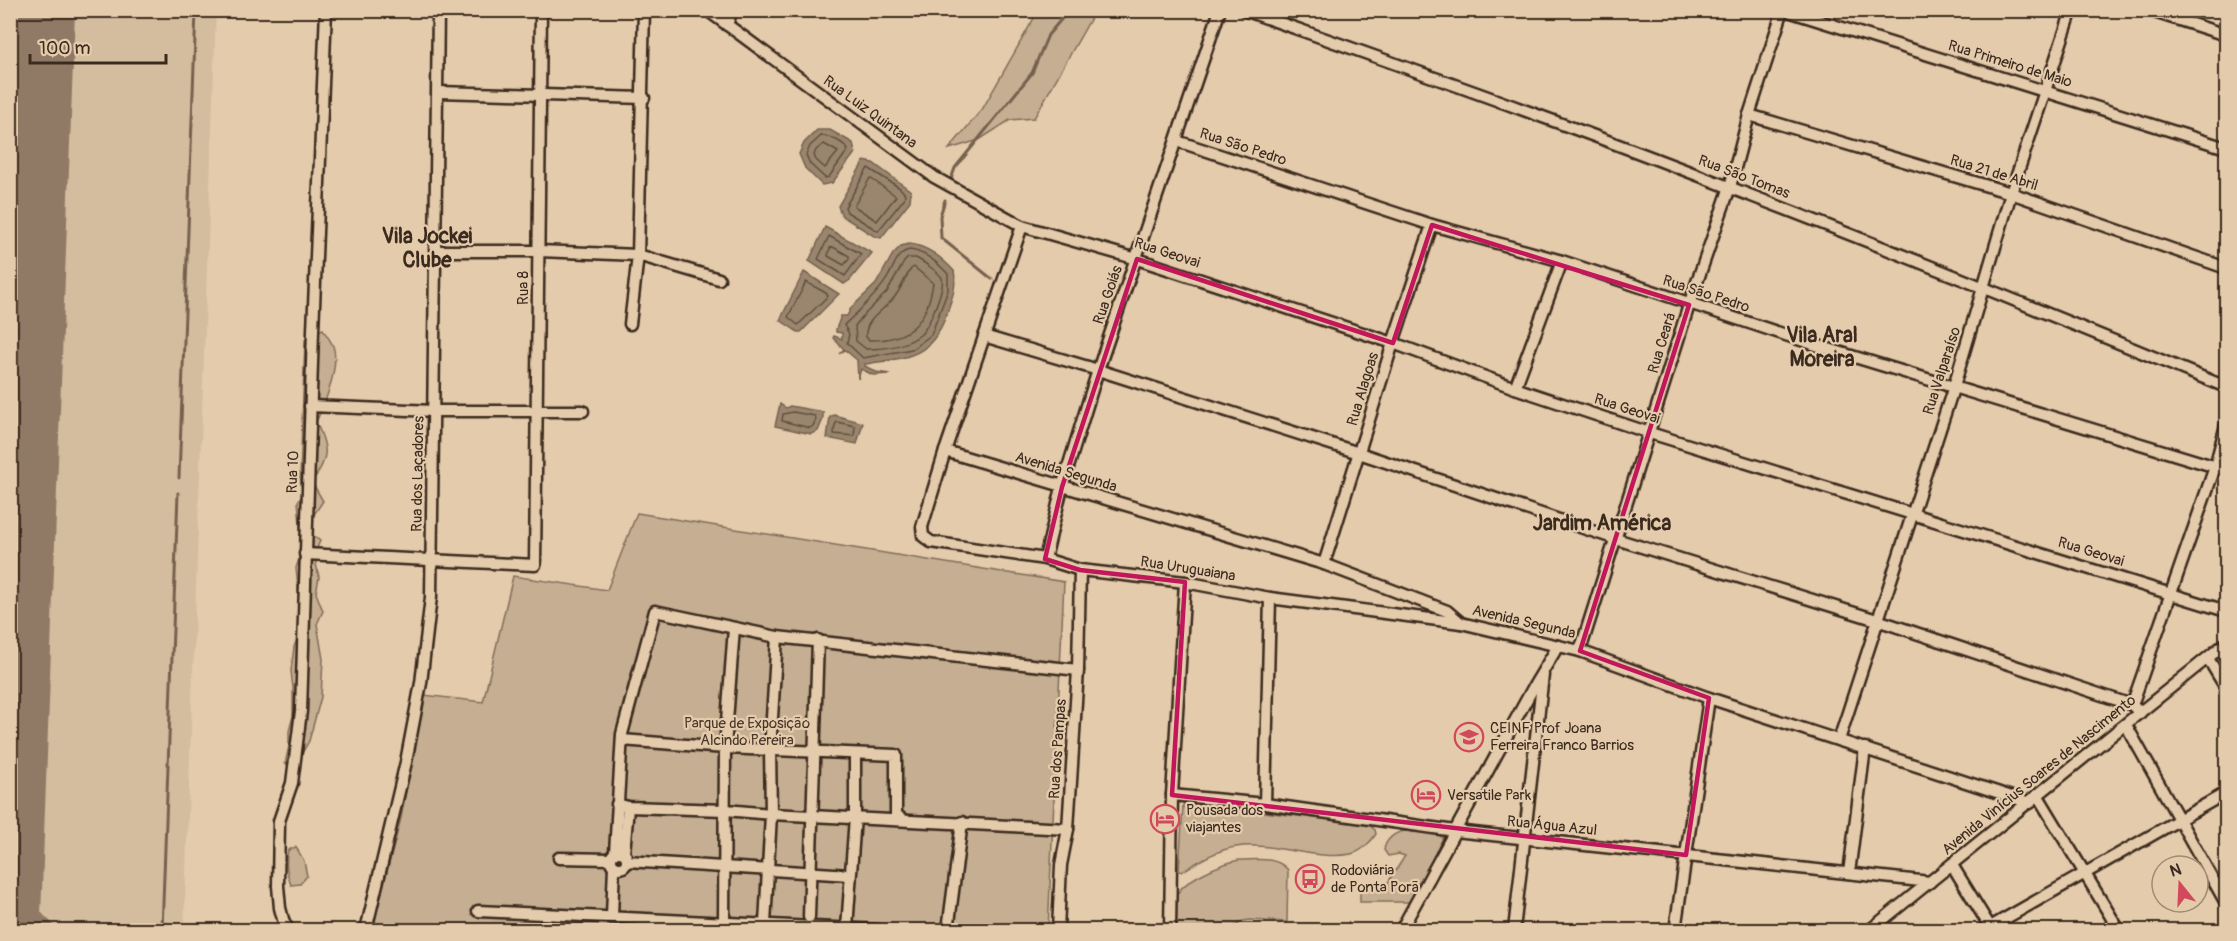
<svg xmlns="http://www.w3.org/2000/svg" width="2237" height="941" viewBox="0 0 2237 941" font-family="Pangolin,sans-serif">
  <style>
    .built { fill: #d4bc9f }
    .green { fill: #c5ae92; stroke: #806c58; stroke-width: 1.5 }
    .water { fill: #9a866e; stroke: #74614e; stroke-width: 1.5 }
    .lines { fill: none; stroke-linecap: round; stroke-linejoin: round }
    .shore { stroke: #614f3e; stroke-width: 1.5 }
    .stream { stroke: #74614e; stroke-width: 3 }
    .taxiway { stroke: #907a65; stroke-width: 24 }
    .runway { stroke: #907a65; stroke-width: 62 }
    .minor-casing { stroke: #3b2a1e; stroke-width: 15 }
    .minor { stroke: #e4cbac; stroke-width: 10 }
    .marked { fill: none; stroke: #c2185b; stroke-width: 4.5; stroke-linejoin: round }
    .labels { text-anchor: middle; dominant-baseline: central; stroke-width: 4.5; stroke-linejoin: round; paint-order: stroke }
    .street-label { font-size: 15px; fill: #3b2a1e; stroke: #e4cbac }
    .park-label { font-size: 15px; fill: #49372a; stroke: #e4cbac }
    .poi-label { font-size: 15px; fill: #3b2a1e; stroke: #e4cbac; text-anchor: start }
    .district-label { font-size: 21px; font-weight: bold; fill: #3b2a1e; stroke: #e4cbac }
  </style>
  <rect width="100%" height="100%" fill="#e4cbac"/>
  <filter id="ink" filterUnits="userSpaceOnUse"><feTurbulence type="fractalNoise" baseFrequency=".0167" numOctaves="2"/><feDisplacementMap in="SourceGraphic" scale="12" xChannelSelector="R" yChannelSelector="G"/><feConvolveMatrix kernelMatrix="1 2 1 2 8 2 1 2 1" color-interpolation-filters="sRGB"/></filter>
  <g filter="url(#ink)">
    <polygon class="built" points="10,11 216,11 184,930 11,930"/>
    <g class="green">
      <polygon points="1038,11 1095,11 1034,118 1010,120 979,140 949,149 983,108"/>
      <path d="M 323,329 C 326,335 331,341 333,346 C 340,365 325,404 316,422 C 329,449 329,458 312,482 L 323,501 L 311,519 L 311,534 L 320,541 L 314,555 L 319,577 L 316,593 L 323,611 L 317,624 L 323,659 L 321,697 L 309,741 L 294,767 L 285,764 L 289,746 L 289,731 L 293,716 L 293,688 L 291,671 L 294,647 L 297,639 L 300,605 L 296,568 L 299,559 L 301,536 L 298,501 L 303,495 L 300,478 L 305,340 L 313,333 Z"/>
      <polygon points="637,513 1064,582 1048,930 406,930 376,926 374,922 401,818 424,695 483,702 513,576 607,590"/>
      <path d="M 1186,803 L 1368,824 L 1375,830 L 1376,834 C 1371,842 1361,852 1351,854 C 1316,861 1271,841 1236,847 C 1216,850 1198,861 1182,872 L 1179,870 L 1183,805 Z"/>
      <path d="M 1405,831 L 1439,834 L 1443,839 L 1410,902 L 1360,902 L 1360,887 L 1385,887 L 1405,856 L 1399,854 L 1388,856 L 1384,850 C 1385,840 1395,832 1405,831 Z"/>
      <path d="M 296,847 L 304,861 L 307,876 L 300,884 L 291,885 C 286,873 285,862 288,850 Z"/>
      <path d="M 1239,860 C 1257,860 1276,856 1288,870 L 1287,922 L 1249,920 L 1243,921 L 1229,930 L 1176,930 C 1176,920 1174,907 1176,897 C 1181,880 1223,863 1239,860 Z"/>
    </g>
    <g class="water">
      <polygon points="817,130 830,130 853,143 855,153 832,183 822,185 805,168 799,154 804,143"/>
      <polygon points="864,161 873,163 911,191 910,201 881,238 874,236 842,216 838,206"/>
      <polygon points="825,227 872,253 850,280 844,284 809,261"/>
      <path d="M 909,244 C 928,246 942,258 954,271 C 957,286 952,298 947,313 C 931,359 908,357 865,364 L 865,366 L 876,372 L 890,374 L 873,375 L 861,369 L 858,379 L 857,360 L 845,350 L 839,354 L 844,349 L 833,338 L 834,336 L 842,339 L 842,333 L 836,332 L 836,329 L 841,316 L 847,316 L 851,308 L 876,284 L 893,254 L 901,246 Z"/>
      <polygon points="804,272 839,294 801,332 798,332 780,320"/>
      <polygon points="780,404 786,408 790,406 823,412 823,419 818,431 811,434 775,426"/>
      <polygon points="834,415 863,423 857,444 827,438 830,417"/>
    </g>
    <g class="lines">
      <g class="shore">
        <path d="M 821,136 C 830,136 844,142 848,150 L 829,177 L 825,178 L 810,164 L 806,155 L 810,146 Z"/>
        <polygon points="824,144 838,152 825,168 816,160 814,155 816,150"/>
        <polygon points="868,168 900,188 905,194 904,199 878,231 847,212 845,207"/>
        <polygon points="870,178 896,196 877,221 854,206"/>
        <polygon points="829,236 861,254 845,276 818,259"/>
        <polygon points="833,247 849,256 849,259 844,265 828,256 830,248"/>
        <path d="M 910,250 C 926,252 938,263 948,274 L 948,290 L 931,335 L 912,349 L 863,358 L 847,343 L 849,334 L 844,325 C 857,313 881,291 889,275 C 895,265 897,252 910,250 Z"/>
        <path d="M 916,258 C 922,261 940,273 942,278 C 945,288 928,329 920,335 C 906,346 883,349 866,349 L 856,341 L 855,326 L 862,317 L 887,292 L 904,262 L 908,258 Z"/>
        <path d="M 914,267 L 933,283 C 927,322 910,341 869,340 L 866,337 C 864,320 883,311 893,299 C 901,290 904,279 911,269 Z"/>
        <polygon points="806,282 826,293 828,296 798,325 788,317"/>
        <polygon points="793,412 815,416 816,419 813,426 810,428 782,421 783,414"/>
        <polygon points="837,422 855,426 854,436 834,434 835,425"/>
      </g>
      <g class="stream">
        <polyline points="950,182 955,168 1032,73 1048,35 1069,10"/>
        <polyline points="945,200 940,216 941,238 992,279"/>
        <polyline points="179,478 196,10"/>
        <polyline points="162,930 178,493"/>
      </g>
      <g class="taxiway">
        <path d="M 10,28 C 26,29 36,24 43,10"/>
        <path d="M 19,28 C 32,33 38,40 42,53"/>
        <path d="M 12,872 C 17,896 23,914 42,930"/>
      </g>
      <polyline class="runway" points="10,915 44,10"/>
      <g class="minor-casing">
        <g id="minor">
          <polyline points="707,10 934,177 1022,226 1137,259 1393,343 1515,388 1650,433 2226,611"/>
          <path d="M 1244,10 C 1407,68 1570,125 1731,188 C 1897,252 2062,319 2226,387"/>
          <polyline points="1785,10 2226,148"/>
          <polyline points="2148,10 2226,35"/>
          <polyline points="727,25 732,10"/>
          <polyline points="438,92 644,98"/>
          <polyline points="1749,115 2011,193 2226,268"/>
          <polyline points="1177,141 1432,225 1562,261 1822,347 2226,470"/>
          <polyline points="1022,226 945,451 922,527 923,536 931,542 1045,559 1080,570 1185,582 1270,598 1461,623 1580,651 1709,698 2030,803"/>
          <polyline points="436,251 539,251 638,255 719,279"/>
          <polyline points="630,324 638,255 644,10"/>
          <polyline points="984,336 1098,370 1359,453 1616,539 1877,620 2132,705 2140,713"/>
          <polyline points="1515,388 1562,261"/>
          <polyline points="310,406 434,411 583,411"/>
          <polyline points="945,451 1324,564 1447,611 1461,623"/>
          <polyline points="305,554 535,565 541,10"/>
          <polyline points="1045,559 1062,487 1098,370 1220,10"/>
          <polyline points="1324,564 1393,343 1432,225"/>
          <polyline points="1580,651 1689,305 1730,187 1749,115 1783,10"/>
          <polyline points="2209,660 2226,688"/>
          <polyline points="2132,705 2215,467 2226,425"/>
          <polyline points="2126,725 2226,903"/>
          <polyline points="622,740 725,748 896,755 896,815 902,819"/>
          <polyline points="1839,740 1954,386 2011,193 2072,10"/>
          <polyline points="1172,795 1265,804 1455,831 1930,882"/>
          <polyline points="2038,796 2119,930"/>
          <polyline points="617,804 628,807 726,810 771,814 1068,829"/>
          <polyline points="1265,804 1270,598"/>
          <circle cx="619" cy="860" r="8"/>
          <polyline points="615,853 622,734 655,611 777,637 1078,670"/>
          <polyline points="624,853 628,807"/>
          <polyline points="559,858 611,859"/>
          <polyline points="627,861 850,875"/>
          <polyline points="1952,865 1992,930"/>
          <polyline points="1849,873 1865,748"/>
          <polyline points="478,911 878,930"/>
          <polyline points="612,916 614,866"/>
          <polyline points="809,917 818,640"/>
          <polyline points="724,923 725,748 734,628"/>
          <polyline points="765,924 771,814 770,750 777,637"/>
          <polyline points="847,928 855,817 855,754"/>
          <polyline points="289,930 284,923 280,908 278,886 279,821 292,783 301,711 313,331 326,10"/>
          <polyline points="366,930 406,762 421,683 431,597 438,10"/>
          <polyline points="948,930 962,822"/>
          <polyline points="1058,930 1061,865 1068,829 1078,670 1080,570"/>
          <polyline points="1170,930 1172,795 1185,582"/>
          <polyline points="1401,930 1534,686 1558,646"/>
          <polyline points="1514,930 1543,675"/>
          <polyline points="1675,930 1709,698"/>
          <polyline points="1870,930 2226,643"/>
          <polyline points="1985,930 2226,793"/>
        </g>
      </g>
      <use href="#minor" class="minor"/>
    </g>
  </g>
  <path class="marked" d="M 1432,225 L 1689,305 L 1580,651 L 1709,698 L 1686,855 L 1172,795 L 1185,582 L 1080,570 L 1045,559 L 1062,487 L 1137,259 L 1393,343 Z"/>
  <defs>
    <g id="school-ring" transform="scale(1.5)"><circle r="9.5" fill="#e4cbac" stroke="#d1495b" stroke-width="1.5"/><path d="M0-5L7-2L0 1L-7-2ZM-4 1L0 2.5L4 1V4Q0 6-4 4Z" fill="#d1495b"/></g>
    <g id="hotel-ring" transform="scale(1.5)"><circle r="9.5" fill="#e4cbac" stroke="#d1495b" stroke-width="1.5"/><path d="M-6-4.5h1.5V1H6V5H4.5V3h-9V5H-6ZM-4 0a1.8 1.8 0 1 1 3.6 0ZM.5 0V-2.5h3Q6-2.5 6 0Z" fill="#d1495b"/></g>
    <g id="bus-ring" transform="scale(1.5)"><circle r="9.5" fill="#e4cbac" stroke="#d1495b" stroke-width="1.5"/><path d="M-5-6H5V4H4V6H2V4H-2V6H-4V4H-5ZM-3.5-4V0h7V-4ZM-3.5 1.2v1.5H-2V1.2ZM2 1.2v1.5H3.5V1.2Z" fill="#d1495b"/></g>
  </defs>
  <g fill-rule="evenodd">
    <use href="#school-ring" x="1469" y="737"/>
    <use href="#hotel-ring" x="1426" y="795"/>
    <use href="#hotel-ring" x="1165" y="819"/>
    <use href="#bus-ring" x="1310" y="879"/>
  </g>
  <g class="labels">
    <g class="street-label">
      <text transform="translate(2010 64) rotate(17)">Rua Primeiro de Maio</text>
      <text transform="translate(870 112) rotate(36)">Rua Luiz Quintana</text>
      <text transform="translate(1243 147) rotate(18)">Rua São Pedro</text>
      <text transform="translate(1994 173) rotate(17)">Rua 21 de Abril</text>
      <text transform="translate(1744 177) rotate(21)">Rua São Tomas</text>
      <text transform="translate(1167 253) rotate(18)">Rua Geovai</text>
      <text transform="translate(523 288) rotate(-90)">Rua 8</text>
      <text transform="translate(1706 294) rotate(18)">Rua São Pedro</text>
      <text transform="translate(1108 295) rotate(-71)">Rua Goiás</text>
      <text transform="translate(1662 343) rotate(-73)">Rua Ceará</text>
      <text transform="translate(1942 371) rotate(-72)">Rua Valparaíso</text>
      <text transform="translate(1363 389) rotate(-73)">Rua Alagoas</text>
      <text transform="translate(1627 409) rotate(18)">Rua Geovai</text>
      <text transform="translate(293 472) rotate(-88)">Rua 10</text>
      <text transform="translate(1066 472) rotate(17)">Avenida Segunda</text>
      <text transform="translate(418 474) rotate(-89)">Rua dos Laçadores</text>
      <text transform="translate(2091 552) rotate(17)">Rua Geovai</text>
      <text transform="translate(1188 569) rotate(9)">Rua Uruguaiana</text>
      <text transform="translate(1524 622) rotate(13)">Avenida Segunda</text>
      <text transform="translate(1058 749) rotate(-86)">Rua dos Pampas</text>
      <text transform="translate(2039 775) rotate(-39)">Avenida Vinícius Soares de Nascimento</text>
      <text transform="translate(1552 826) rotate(6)">Rua Água Azul</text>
    </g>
    <g class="park-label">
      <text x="747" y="723">Parque de Exposição<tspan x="747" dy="17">Alcindo Pereira</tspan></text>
    </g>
    <g class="poi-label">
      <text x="1490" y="728">CEINF Prof Joana<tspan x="1490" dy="17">Ferreira Franco Barrios</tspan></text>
      <text x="1447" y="795">Versatile Park</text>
      <text x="1186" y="810">Pousada dos<tspan x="1186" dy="17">viajantes</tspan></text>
      <text x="1331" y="870">Rodoviária<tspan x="1331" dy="17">de Ponta Porã</tspan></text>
    </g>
    <g class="district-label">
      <text x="427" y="236">Vila Jockei<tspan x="427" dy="24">Clube</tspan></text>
      <text x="1822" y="335">Vila Aral<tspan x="1822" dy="24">Moreira</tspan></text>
      <text x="1602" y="523">Jardim América</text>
    </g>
  </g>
  <rect width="2237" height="941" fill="none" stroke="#e4cbac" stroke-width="36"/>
  <rect x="18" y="18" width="2201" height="905" fill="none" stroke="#3b2a1e" stroke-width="2" filter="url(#ink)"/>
  <g transform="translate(2180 884) rotate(342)"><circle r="28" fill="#e4cbac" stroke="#a08b73" stroke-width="1.5"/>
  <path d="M0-4.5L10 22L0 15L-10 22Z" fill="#d1495b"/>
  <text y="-9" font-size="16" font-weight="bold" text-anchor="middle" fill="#3b2a1e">N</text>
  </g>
  <path d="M30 54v9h136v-9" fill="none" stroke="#3b2a1e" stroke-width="3"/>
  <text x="39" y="54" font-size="18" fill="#3b2a1e" stroke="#e4cbac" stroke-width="4.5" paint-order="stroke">100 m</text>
</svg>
